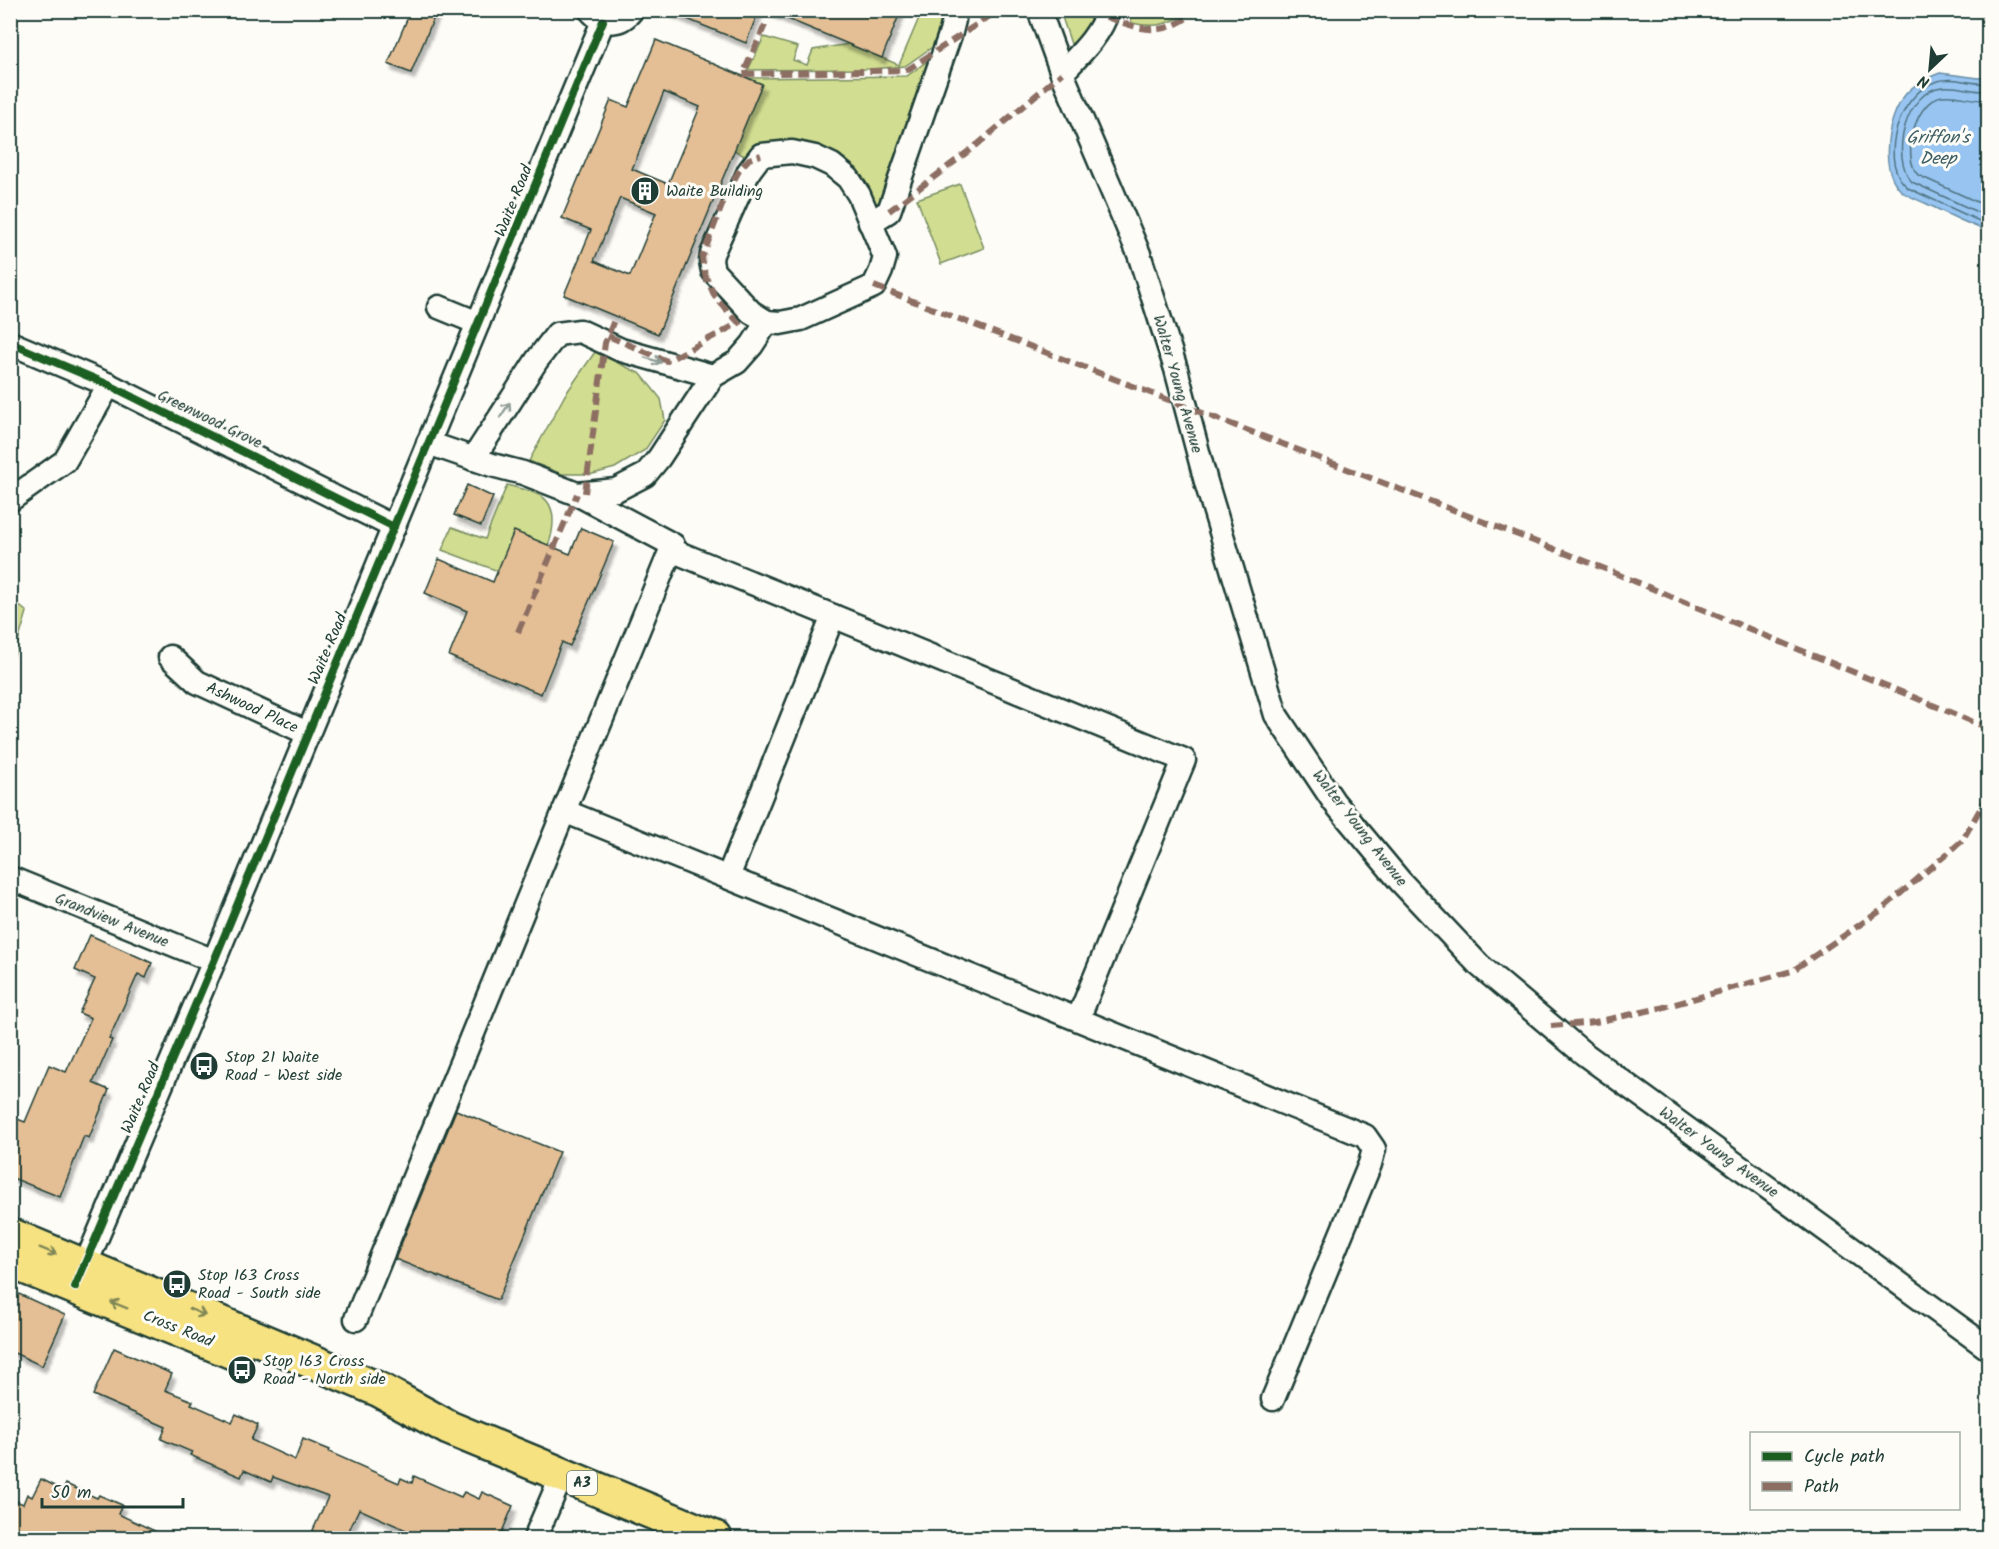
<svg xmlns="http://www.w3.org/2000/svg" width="1999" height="1549" viewBox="0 0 1999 1549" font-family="Kalam,sans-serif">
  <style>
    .green { fill: #d1dd90; stroke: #788d62; stroke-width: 1.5 }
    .water { fill: #97c4f1; stroke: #678ea5; stroke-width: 1.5 }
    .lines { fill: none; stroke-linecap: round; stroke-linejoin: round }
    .shore { stroke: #4f7380; stroke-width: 1.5 }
    .building { fill: #e4be95; stroke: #1f3d34; stroke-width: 1.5; fill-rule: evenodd; filter: url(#shadow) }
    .minor-casing { stroke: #1f3d34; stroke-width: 27 }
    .highway-casing { stroke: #1f3d34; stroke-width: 38 }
    .minor { stroke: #fdfcf7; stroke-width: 22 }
    .highway { stroke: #f7e281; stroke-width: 33 }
    .quiet { stroke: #8d6e63; stroke-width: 6; stroke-dasharray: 12 6; stroke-linecap: butt }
    .cycleway-casing { stroke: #fdfcf7; stroke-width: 11 }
    .cycleway { stroke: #1b5e20; stroke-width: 8 }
    .oneway { stroke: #8e9c96 }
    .oneway2 { stroke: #808757 }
    .labels { text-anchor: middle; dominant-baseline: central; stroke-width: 6; stroke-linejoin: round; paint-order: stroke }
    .shield { fill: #fdfcf7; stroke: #62766e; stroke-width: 1.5 }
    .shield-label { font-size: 15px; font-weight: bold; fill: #1f3d34 }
    .poi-label { font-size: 16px; fill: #1f3d34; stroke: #fdfcf7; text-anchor: start }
    .street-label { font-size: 16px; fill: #1f3d34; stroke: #fdfcf7 }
    .water-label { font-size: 18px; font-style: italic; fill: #3d5f63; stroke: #fdfcf7 }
  </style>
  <defs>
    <filter id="shadow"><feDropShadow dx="3.5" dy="6" stdDeviation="1.5" flood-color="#0004"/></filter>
  </defs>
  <rect width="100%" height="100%" fill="#fdfcf7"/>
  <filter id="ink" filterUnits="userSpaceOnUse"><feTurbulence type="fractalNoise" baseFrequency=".0167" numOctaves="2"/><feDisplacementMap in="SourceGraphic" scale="12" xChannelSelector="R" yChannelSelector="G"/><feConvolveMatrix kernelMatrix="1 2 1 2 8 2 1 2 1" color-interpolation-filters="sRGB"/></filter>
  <g filter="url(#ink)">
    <g class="green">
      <polygon points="922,11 949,11 948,36 905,66 872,69 748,70 764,37 798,47 793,60 807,65 813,50 849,44 899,65"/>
      <path d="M 1060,11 L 1094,11 C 1090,23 1084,37 1071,44 Z"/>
      <path d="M 1127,11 L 1192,11 C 1171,23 1157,29 1132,23 Z"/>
      <polygon points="942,50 881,207 873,203 832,156 749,159 734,150 762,84 747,78 907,76"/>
      <polygon points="960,184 984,248 941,264 917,199"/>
      <polygon points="595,352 641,374 661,399 665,420 645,450 615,468 593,474 562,474 529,461 565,395"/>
      <path d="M 507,485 C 517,488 529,490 539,495 C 558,504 554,530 548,546 L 498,571 L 442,550 L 452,527 L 485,539 Z"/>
      <polygon points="11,599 27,612 11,665"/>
    </g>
    <path class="water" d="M 1940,73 L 1979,78 L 1988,77 L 1988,231 C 1966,224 1946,213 1925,203 C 1918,200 1910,197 1904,193 C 1877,173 1887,118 1905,95 C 1915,83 1927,78 1940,73 Z"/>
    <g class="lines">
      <g class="shore">
        <path d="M 1988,83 C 1972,85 1954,76 1938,81 C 1904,90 1882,146 1899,177 C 1901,181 1905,185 1908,188 L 1988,225"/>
        <path d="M 1988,91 C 1973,92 1958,85 1942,87 C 1906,91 1889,156 1912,182 L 1988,217"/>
        <path d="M 1988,100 C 1973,101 1957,94 1942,96 C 1915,101 1901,156 1918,175 L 1988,207"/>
      </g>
    </g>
    <g class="building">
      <polygon points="411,10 437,10 411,73 388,64"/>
      <polygon points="665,10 759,10 746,43"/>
      <polygon points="766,10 901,10 882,58"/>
      <path d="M 656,40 L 762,84 L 658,334 L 564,295 L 591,230 L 562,218 L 611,100 L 628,107 ZM 664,92 L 700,107 L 668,184 L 632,169 ZM 620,198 L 656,213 L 630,276 L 594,261 Z"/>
      <polygon points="467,485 493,497 481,526 454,515"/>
      <polygon points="581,528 614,542 570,646 562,642 541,694 449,656 467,611 425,593 439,559 493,582 514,531 570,554"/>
      <polygon points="90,935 152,963 146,978 138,974 109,1039 112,1040 93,1083 109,1090 89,1138 84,1136 60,1197 10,1177 10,1116 25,1122 49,1065 66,1072 91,1018 79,1013 95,979 75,970"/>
      <polygon points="456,1110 559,1152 498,1300 395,1259"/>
      <polygon points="10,1290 65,1315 42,1366 10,1351"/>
      <polygon points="114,1348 172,1374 165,1390 193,1401 191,1404 232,1422 236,1414 258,1425 251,1440 295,1460 303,1439 330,1450 329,1452 399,1483 401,1478 412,1483 414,1476 461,1497 464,1492 479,1499 482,1492 513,1506 499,1539 426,1539 359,1509 345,1539 309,1539 328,1497 273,1477 271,1482 244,1470 241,1477 206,1462 190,1455 192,1452 161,1439 166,1427 93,1395"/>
      <polygon points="41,1479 63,1490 66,1484 97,1498 99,1495 122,1505 118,1514 172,1539 10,1539 10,1498 23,1504 27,1494 32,1497"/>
    </g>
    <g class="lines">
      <g class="minor-casing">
        <g id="minor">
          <path d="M 590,10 C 603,25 620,26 632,10"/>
          <polyline points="1039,10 1062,73 1139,254 1176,369 1206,482 1276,715 1334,802 1400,881 1479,965 1583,1053 1988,1348"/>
          <path d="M 1062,73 C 1080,54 1100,36 1108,10"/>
          <polygon points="792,152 815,157 832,165 848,178 859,195 885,257 881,271 874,286 801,319 780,323 767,322 751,312 713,271 711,261 712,254 749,171 761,155"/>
          <polyline points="870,223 889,211 951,32 954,20 954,10"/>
          <polyline points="439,307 478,323"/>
          <polyline points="10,343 109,385 394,527"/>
          <polyline points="428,443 492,465 523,473 577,494 616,490 645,475 659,458 713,376 737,362 752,345 767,322"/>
          <polyline points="473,459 537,360 557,334 580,331 621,350 713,376"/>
          <polyline points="10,500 65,461 109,385"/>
          <polyline points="671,550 833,616"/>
          <polyline points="170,657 197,682 307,733"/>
          <polyline points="564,811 1365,1136 1374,1149 1370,1164 1273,1399"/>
          <polyline points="728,877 833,616 1184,760 1078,1019"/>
          <polyline points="10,878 214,961"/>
          <polyline points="79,1280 214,961 603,21"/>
          <polyline points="356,1319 673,545 577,494"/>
          <polyline points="535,1538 562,1475"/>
        </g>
      </g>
      <g class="highway-casing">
        <g id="highway">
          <polyline points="10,1235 380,1390 449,1428 715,1538"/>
          <polyline points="10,1261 235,1353"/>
        </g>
      </g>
      <use href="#minor" class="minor"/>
      <use href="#highway" class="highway"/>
      <g class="quiet">
        <path d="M 1106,17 C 1143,30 1163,39 1197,10"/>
        <polyline points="765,25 743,74 907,70 999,10"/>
        <polyline points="889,211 978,144 1062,73"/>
        <polyline points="874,286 1593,564 1988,728"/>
        <polyline points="608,336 667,361 739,323 715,297 705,275 702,258 726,195 740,169 749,159 761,155"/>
        <polyline points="585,493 605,343 614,320"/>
        <polyline points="518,632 577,494"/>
        <polyline points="1551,1026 1595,1022 1661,1008 1792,971 1880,911 1962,841 1988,795"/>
      </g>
      <g class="cycleway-casing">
        <g id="cycleway">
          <polyline points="10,343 109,385 394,527"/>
          <polyline points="75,1287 214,961 603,21"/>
        </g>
      </g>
      <use href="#cycleway" class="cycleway"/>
    </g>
    <defs><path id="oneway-shaft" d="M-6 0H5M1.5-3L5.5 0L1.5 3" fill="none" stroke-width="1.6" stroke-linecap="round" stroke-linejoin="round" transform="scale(1.5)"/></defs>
    <g class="oneway">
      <use href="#oneway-shaft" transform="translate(653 360) rotate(17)"/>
      <use href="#oneway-shaft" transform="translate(505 410) rotate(-57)"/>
    </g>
    <g class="oneway2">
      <use href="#oneway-shaft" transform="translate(48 1251) rotate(22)"/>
      <use href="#oneway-shaft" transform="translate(119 1305) rotate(-158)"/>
      <use href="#oneway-shaft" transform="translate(197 1312) rotate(23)"/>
    </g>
  </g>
  <defs>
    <g id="building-disc" transform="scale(1.5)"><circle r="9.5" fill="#1f3d34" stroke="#fdfcf7"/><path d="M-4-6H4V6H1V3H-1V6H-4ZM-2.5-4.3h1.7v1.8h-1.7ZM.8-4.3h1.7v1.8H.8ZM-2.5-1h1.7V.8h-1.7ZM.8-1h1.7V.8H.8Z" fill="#fff"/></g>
    <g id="bus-disc" transform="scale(1.5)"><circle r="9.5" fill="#1f3d34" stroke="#fdfcf7"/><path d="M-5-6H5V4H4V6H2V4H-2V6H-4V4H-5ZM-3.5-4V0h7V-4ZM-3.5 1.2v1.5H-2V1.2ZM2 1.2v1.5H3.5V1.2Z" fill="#fff"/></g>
  </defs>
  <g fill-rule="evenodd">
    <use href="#building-disc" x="645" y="191"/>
    <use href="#bus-disc" x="204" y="1066"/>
    <use href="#bus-disc" x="177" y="1284"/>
    <use href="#bus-disc" x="242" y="1370"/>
  </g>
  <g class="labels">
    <rect class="shield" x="567" y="1471" width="30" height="24" rx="4.5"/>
    <g class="shield-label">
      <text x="582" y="1483">A3</text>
    </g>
    <g class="poi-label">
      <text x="666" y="191">Waite Building</text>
      <text x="225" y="1057">Stop 21 Waite<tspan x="225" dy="18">Road - West side</tspan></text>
      <text x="198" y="1275">Stop 163 Cross<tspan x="198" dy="18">Road - South side</tspan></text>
      <text x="263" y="1361">Stop 163 Cross<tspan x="263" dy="18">Road - North side</tspan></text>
    </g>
    <g class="street-label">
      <text transform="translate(514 201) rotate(-68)">Waite Road</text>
      <text transform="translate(1178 384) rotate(74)">Walter Young Avenue</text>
      <text transform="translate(210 419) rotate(26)">Greenwood Grove</text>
      <text transform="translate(328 649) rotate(-67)">Waite Road</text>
      <text transform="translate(252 708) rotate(25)">Ashwood Place</text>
      <text transform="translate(1360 828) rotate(52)">Walter Young Avenue</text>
      <text transform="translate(112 920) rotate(22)">Grandview Avenue</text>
      <text transform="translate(141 1098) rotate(-67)">Waite Road</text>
      <text transform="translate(1719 1152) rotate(36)">Walter Young Avenue</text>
      <text transform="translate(178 1329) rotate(22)">Cross Road</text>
    </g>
    <g class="water-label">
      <text x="1938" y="138">Griffon's<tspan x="1938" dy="21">Deep</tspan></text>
    </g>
  </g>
  <rect width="1999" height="1549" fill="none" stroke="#fdfcf7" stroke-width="36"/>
  <rect x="18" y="18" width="1963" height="1513" fill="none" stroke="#1f3d34" stroke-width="2" filter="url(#ink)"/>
  <rect x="1750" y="1432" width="210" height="78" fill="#fdfcf7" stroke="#a4b0a9" stroke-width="1.5"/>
  <rect x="1762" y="1452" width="30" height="9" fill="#1b5e20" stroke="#a4b0a9" stroke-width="1.5"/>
  <text x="1804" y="1462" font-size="18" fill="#1f3d34">Cycle path</text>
  <rect x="1762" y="1482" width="30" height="9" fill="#8d6e63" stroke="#a4b0a9" stroke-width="1.5"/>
  <text x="1804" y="1492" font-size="18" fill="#1f3d34">Path</text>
  <g transform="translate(1930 69) rotate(206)" stroke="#fdfcf7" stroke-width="4.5" paint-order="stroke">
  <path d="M0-4.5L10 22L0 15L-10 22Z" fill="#1f3d34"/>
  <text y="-9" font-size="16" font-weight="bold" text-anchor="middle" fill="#1f3d34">N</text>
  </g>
  <path d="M42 1498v9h141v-9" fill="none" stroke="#1f3d34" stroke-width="3"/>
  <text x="51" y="1498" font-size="18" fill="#1f3d34" stroke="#fdfcf7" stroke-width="4.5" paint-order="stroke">50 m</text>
</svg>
